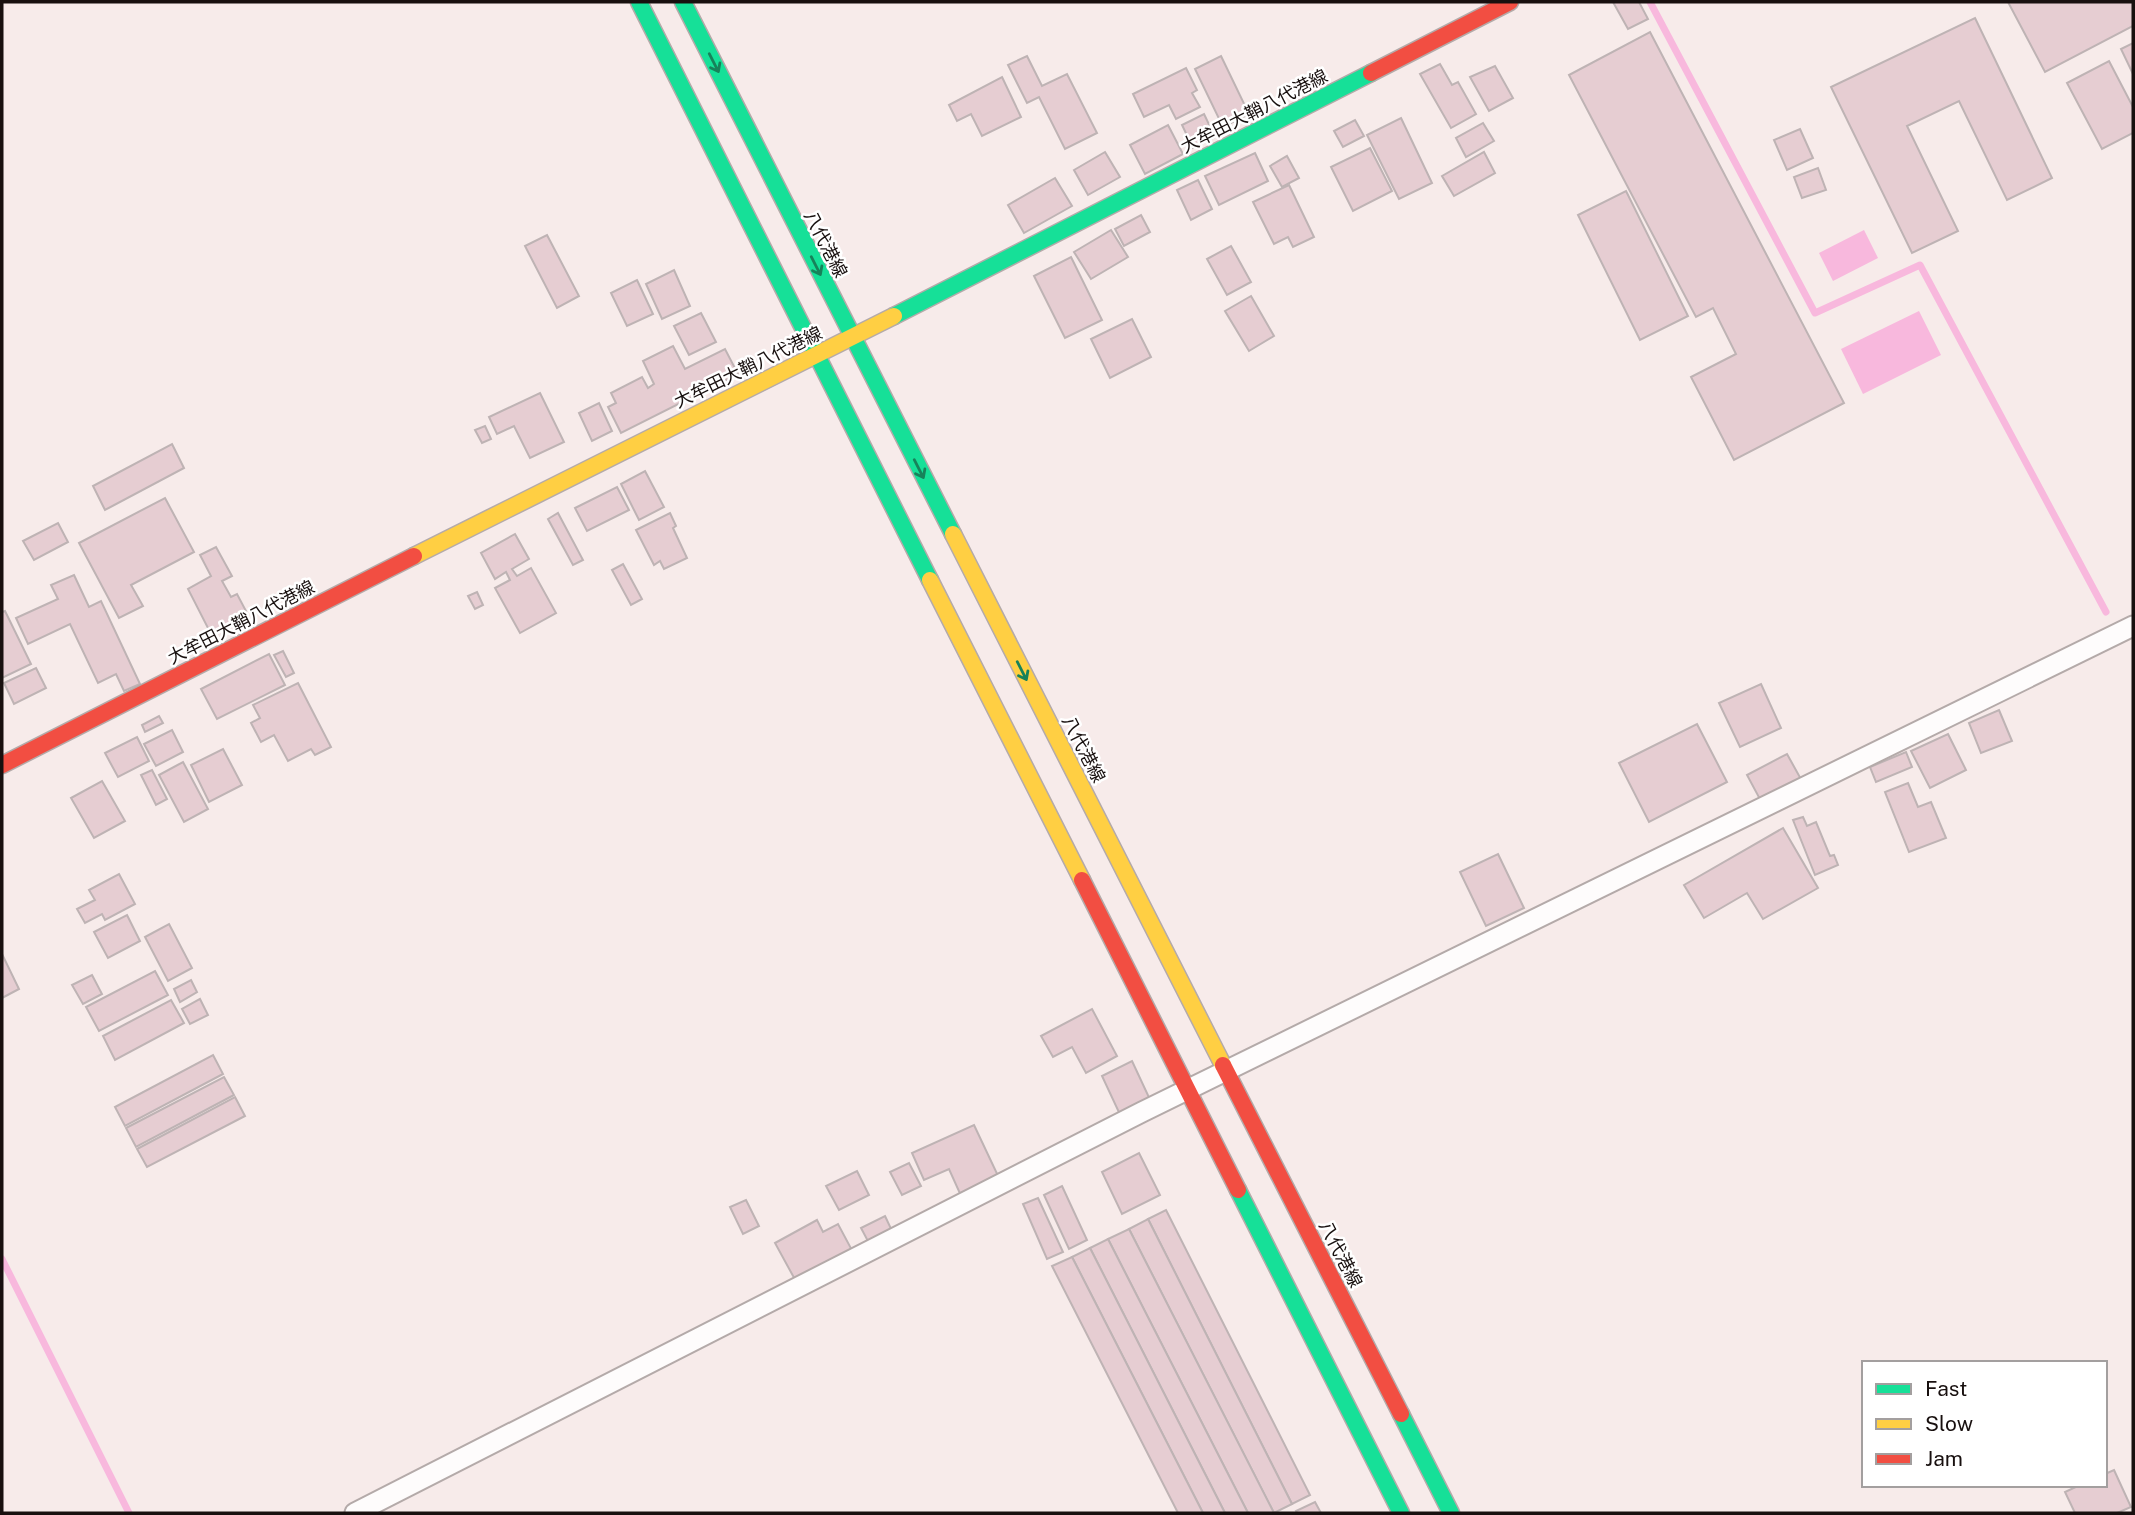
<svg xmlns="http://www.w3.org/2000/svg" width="2135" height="1515" viewBox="0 0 2135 1515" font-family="'Public Sans','Noto Sans JP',sans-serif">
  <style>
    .water { fill: #f8b8dd }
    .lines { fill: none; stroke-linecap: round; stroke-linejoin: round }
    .stream { stroke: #f8b8dd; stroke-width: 7 }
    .building { fill: #e6cdd2; stroke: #beb3b4; stroke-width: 2 }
    .street-casing { stroke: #b4aaa9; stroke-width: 23 }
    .fast-casing { stroke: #b4aaa9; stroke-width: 19 }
    .slow-casing { stroke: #b4aaa9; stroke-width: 19 }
    .jam-casing { stroke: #b4aaa9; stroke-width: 19 }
    .street { stroke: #fefcfc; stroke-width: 19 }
    .fast { stroke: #16e098; stroke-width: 16 }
    .slow { stroke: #ffcf43; stroke-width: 16 }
    .jam { stroke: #f24e42; stroke-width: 16 }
    .oneway { stroke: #17825a }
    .labels { text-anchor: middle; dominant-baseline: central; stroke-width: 5; stroke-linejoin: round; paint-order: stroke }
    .street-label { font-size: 18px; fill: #18100f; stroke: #fff }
  </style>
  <rect width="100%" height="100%" fill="#f7ebea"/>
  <g class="water">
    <polygon points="1864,230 1878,258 1833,281 1819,253"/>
    <polygon points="1919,311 1941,355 1863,394 1841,349"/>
  </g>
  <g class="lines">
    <g class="stream">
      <polyline points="1650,2 1815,313 1920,265 2106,612"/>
      <polyline points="2,1259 129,1513"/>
    </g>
  </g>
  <g class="building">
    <polygon points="1613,2 1639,2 1648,19 1628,29"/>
    <polygon points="2008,2 2133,2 2133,26 2045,72"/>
    <polygon points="1975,18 2052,178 2007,200 1959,101 1907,126 1958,231 1912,253 1831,87"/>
    <polygon points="1650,32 1844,403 1734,460 1691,377 1736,354 1713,308 1696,317 1569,75"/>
    <polygon points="2133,43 2133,74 2121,49"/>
    <polygon points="1027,56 1042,86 1067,74 1097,133 1065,149 1039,97 1027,103 1008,65"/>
    <polygon points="1221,56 1249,114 1223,127 1195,69"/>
    <polygon points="2109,61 2133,107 2133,133 2102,149 2067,83"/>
    <polygon points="1440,64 1452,85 1458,82 1476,114 1451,128 1420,74"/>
    <polygon points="1495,66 1513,98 1489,111 1470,77"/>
    <polygon points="1186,68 1197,90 1192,93 1200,107 1176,119 1169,105 1144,117 1133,94"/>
    <polygon points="1002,77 1021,117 982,136 971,114 957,121 949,105"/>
    <polygon points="1204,114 1215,137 1193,148 1182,125"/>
    <polygon points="1401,118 1432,183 1399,199 1367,135"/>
    <polygon points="1355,120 1364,136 1343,147 1334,131"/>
    <polygon points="1483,123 1494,141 1466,157 1456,138"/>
    <polygon points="1168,125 1183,154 1145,174 1130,145"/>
    <polygon points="1800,129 1813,158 1787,170 1774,140"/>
    <polygon points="1370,148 1392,191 1353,211 1331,167"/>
    <polygon points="1105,152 1120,177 1088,195 1074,170"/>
    <polygon points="1484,152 1495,173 1454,196 1442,176"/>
    <polygon points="1255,153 1268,181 1219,205 1205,176"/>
    <polygon points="1287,156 1299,178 1282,187 1270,166"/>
    <polygon points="1818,168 1826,190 1802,198 1794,177"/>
    <polygon points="1055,178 1072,206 1024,233 1008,205"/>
    <polygon points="1198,180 1212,209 1191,220 1177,190"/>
    <polygon points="1289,185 1314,237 1293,247 1288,237 1274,244 1253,202"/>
    <polygon points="1626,191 1688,316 1640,340 1578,215"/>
    <polygon points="1141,215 1150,232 1124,246 1115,229"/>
    <polygon points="1111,230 1128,257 1091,279 1074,252"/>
    <polygon points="547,235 579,296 557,308 525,246"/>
    <polygon points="1231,246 1251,282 1227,295 1207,259"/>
    <polygon points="1071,257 1102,320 1065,338 1034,276"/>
    <polygon points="674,270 690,306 662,319 646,284"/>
    <polygon points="637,280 653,314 627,326 611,293"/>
    <polygon points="1251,296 1274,336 1249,351 1225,311"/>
    <polygon points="701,313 716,342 689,355 674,326"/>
    <polygon points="1132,319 1151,357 1110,378 1091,339"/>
    <polygon points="673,346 685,369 725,349 738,374 621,433 608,407 616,403 611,393 642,377 648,388 654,384 643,361"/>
    <polygon points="540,393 564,442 530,458 514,426 497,434 489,417"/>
    <polygon points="599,403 612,431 592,441 579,413"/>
    <polygon points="485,426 491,439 482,443 475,430"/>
    <polygon points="172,444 184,468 105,510 93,486"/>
    <polygon points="645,471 664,507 639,520 621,484"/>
    <polygon points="617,487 629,510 587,531 575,508"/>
    <polygon points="165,498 194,552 131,585 143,606 119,618 79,543"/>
    <polygon points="558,513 583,560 573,565 548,519"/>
    <polygon points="670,513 676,526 673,528 687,558 664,569 660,561 654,565 636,530"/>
    <polygon points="58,523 68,542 34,560 23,541"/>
    <polygon points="515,534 529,559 512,569 517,576 531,568 556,613 520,633 495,588 510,580 506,572 495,579 481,553"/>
    <polygon points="216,547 232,576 222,581 231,597 237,594 246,611 240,614 242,617 211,634 188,589 211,576 200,555"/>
    <polygon points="623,564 642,599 631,605 612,570"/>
    <polygon points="74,575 89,607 101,601 140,684 124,691 116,674 98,683 70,624 28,644 16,618 58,599 51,585"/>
    <polygon points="477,592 483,605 475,609 468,596"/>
    <polygon points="5,611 31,664 2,678 2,612"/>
    <polygon points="283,651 294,673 286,677 274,655"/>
    <polygon points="269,654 285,685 217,719 201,689"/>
    <polygon points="36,668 46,688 14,704 4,683"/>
    <polygon points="298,683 331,747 315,755 311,749 288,761 274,735 261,742 251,723 260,718 253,705"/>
    <polygon points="1761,684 1781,728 1740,747 1719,703"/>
    <polygon points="1999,710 2012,741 1981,753 1969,723"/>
    <polygon points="159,716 163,723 145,732 142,725"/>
    <polygon points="1697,724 1727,782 1649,822 1619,763"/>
    <polygon points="172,730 183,752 156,766 144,744"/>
    <polygon points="1948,734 1966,770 1930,788 1911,751"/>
    <polygon points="137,737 149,761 118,777 105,753"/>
    <polygon points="223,749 242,785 209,802 191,765"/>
    <polygon points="1906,752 1912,767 1876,782 1870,767"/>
    <polygon points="1787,754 1802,781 1762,803 1747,775"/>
    <polygon points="183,762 208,809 184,822 159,775"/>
    <polygon points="152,770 167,799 156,805 141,775"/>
    <polygon points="102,781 125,821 94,838 71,798"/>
    <polygon points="1908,783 1918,807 1931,802 1946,838 1909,852 1885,792"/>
    <polygon points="1803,817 1807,826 1816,822 1830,856 1834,855 1838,865 1815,875 1793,820"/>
    <polygon points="1783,828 1818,888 1763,919 1747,893 1704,918 1684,885"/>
    <polygon points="1498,854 1524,908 1486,926 1460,872"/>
    <polygon points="119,874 135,904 105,920 102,914 85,923 77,909 95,900 89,890"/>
    <polygon points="127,915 140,941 108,958 94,932"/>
    <polygon points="169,924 192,968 168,981 145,937"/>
    <polygon points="2,954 19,989 2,998"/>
    <polygon points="155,971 168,995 99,1031 86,1007"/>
    <polygon points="92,975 102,994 83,1004 72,985"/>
    <polygon points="191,980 197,992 180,1002 174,989"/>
    <polygon points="200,999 208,1015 190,1024 182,1009"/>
    <polygon points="171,1000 184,1023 115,1060 103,1036"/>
    <polygon points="1092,1009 1117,1056 1086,1073 1072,1047 1053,1057 1041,1036"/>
    <polygon points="213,1055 223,1074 125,1126 115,1107"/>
    <polygon points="1132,1061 1153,1106 1123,1121 1102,1076"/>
    <polygon points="224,1077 234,1095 136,1147 126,1128"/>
    <polygon points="235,1097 245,1116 147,1167 137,1149"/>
    <polygon points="974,1125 1000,1180 962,1198 949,1169 924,1180 912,1153"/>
    <polygon points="1139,1153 1160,1195 1122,1214 1102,1172"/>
    <polygon points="909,1163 921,1186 902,1195 890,1172"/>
    <polygon points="857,1171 869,1195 839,1210 826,1186"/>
    <polygon points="1062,1186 1087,1240 1069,1249 1044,1195"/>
    <polygon points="1038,1198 1063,1252 1047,1259 1023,1204"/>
    <polygon points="746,1200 759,1226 743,1234 730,1207"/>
    <polygon points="1166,1210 1310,1495 1292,1504 1148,1219"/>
    <polygon points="885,1216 893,1233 870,1245 861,1228"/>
    <polygon points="1148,1219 1292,1504 1274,1513 1129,1229"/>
    <polygon points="817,1220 823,1232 838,1224 854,1254 798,1285 775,1243"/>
    <polygon points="1129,1229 1274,1513 1248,1513 1108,1239"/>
    <polygon points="1108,1239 1248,1513 1225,1513 1090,1248"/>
    <polygon points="1090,1248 1225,1513 1203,1513 1072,1257"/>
    <polygon points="1072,1257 1203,1513 1178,1513 1052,1266"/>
    <polygon points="2114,1470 2131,1507 2117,1513 2075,1513 2065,1492 2080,1485 2105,1485 2105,1474"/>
    <polygon points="1315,1502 1321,1513 1297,1513 1296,1511"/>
  </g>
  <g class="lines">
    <g class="street-casing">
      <polyline id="street" points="355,1513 1142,1112 2133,626"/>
    </g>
    <g class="fast-casing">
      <g id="fast">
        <polyline points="639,2 930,580"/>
        <polyline points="683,2 953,534"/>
        <polyline points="894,316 1371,73"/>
        <polyline points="1238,1190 1401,1513"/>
        <polyline points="1401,1414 1451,1513"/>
      </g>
    </g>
    <g class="slow-casing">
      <g id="slow">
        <polyline points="953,534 1223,1065"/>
        <polyline points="414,556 894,316"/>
        <polyline points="930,580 1082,880"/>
      </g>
    </g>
    <g class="jam-casing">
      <g id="jam">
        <polyline points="1371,73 1510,2"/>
        <polyline points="2,765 414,556"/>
        <polyline points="1082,880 1238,1190"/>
        <polyline points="1223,1065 1401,1414"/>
      </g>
    </g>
    <use href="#street" class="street"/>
    <use href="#fast" class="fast"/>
    <use href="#slow" class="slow"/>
    <use href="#jam" class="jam"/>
  </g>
  <defs><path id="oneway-shaft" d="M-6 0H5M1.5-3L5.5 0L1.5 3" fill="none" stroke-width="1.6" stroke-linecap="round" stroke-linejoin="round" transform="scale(1.75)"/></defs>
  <g class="oneway">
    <use href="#oneway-shaft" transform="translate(714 63) rotate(63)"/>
    <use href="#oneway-shaft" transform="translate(816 266) rotate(63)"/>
    <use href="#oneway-shaft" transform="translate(919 469) rotate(63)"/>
    <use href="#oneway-shaft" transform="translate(1022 671) rotate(63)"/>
  </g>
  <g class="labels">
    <g class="street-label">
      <text transform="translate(1254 111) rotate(-27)">大牟田大鞘八代港線</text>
      <text transform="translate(826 244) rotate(63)">八代港線</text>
      <text transform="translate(748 367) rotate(-26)">大牟田大鞘八代港線</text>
      <text transform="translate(241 622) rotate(-27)">大牟田大鞘八代港線</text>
      <text transform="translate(1084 749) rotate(63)">八代港線</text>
      <text transform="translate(1341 1254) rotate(63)">八代港線</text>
    </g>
  </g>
  <rect width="2135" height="1515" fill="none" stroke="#18100f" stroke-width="7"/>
  <rect x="1862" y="1361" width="245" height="126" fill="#ffffff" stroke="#a39f9f" stroke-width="2"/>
  <rect x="1876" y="1384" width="35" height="10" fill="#16e098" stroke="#a39f9f" stroke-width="2"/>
  <text x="1925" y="1396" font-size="21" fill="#18100f">Fast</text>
  <rect x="1876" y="1419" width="35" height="10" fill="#ffcf43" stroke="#a39f9f" stroke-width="2"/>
  <text x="1925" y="1431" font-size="21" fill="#18100f">Slow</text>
  <rect x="1876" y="1454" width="35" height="10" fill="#f24e42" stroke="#a39f9f" stroke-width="2"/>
  <text x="1925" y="1466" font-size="21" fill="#18100f">Jam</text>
</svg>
